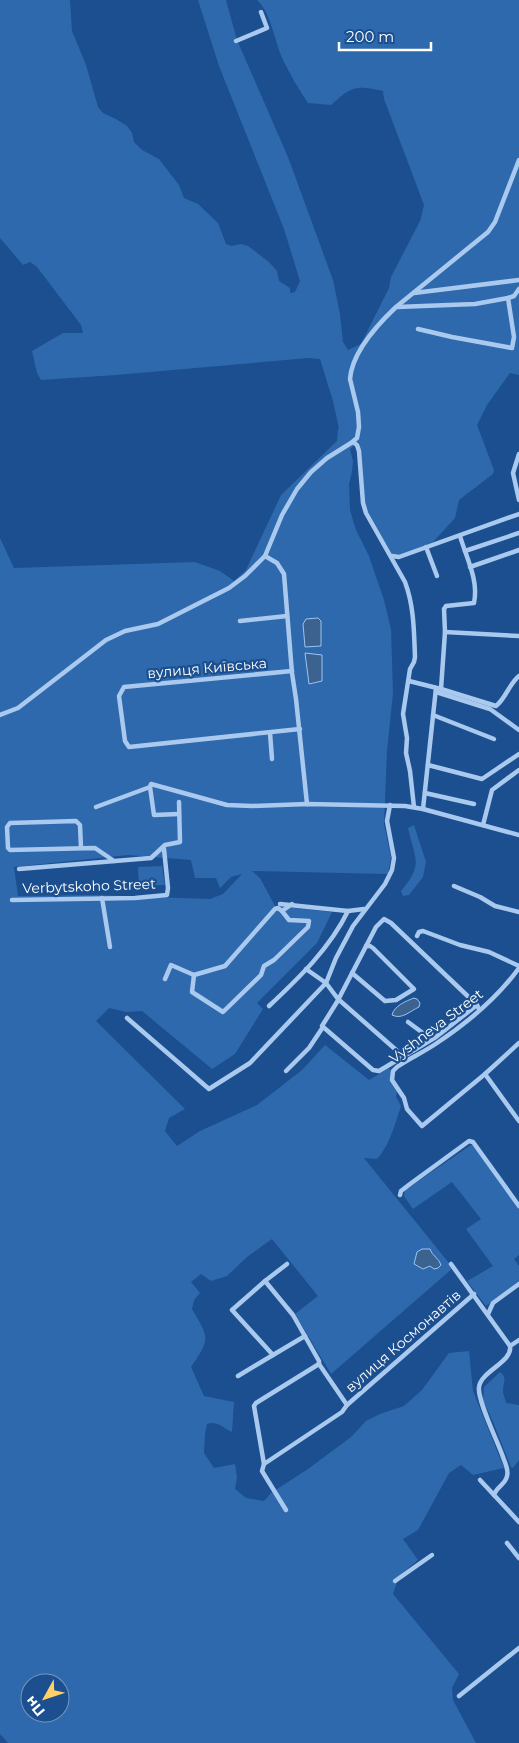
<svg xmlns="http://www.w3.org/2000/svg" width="519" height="1743" viewBox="0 0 519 1743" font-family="Montserrat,sans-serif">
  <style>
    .green { fill: #2e69ad; fill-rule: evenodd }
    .water { fill: #3c6290; stroke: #9cc4f0 }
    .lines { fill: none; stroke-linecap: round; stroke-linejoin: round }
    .minor { stroke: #a9c9ee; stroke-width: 4.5 }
    .labels { text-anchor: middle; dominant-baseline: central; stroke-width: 4.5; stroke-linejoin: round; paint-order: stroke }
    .street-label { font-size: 14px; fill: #fff; stroke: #1b4f8f }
  </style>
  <rect width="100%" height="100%" fill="#1b4f8f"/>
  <g class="green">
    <path d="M 0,0 L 70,0 L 72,31 L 86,65 L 98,107 L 103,113 L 116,119 L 127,126 L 132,133 L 134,142 L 142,150 L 159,159 L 179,185 L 184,198 L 198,204 L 218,223 L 226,244 L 232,246 L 241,244 L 248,246 L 269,262 L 277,271 L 279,281 L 290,288 L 290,293 L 295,292 L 300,281 L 284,229 L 219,66 L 198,0 L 226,0 L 237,40 L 288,157 L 333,280 L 340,314 L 343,342 L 348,350 L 361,344 L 389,288 L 391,277 L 420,221 L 424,205 L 384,99 L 383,91 C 355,85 352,86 331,105 L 308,103 C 299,90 290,74 283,60 C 274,41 272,14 257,0 L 519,0 L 519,375 L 510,373 L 487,405 L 477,425 L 494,470 L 493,474 L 459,500 L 455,518 L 433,542 L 397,556 L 392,555 L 365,506 L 359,442 L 350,449 L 353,461 L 352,472 L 349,484 L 350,510 L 356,530 L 369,556 L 384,600 L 391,629 L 393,693 L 387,751 L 384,824 L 391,857 L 388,874 L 252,871 L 260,878 L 275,906 L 332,912 L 317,943 L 257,1003 L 263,1009 L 235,1054 L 212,1069 L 142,1011 L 126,1012 L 109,1008 L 96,1021 L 185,1109 L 169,1118 L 165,1131 L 177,1146 L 200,1131 L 257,1105 L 302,1070 L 325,1045 L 369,1080 L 389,1068 L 398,1087 L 396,1097 L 401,1106 C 395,1124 390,1145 377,1159 L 364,1158 L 453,1268 L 331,1374 L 295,1314 L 318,1296 L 272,1239 L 247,1257 L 227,1276 L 211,1281 L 201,1274 L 191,1282 L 200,1293 L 194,1300 L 192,1309 C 210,1339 210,1339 191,1367 L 204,1396 L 234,1402 L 232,1432 C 223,1428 217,1420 207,1424 L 205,1434 L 204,1453 L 214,1468 L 235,1464 L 237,1477 L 235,1489 L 246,1498 L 264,1501 L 271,1493 L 308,1469 L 351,1437 L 366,1421 L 380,1414 L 404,1406 L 422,1390 L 449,1353 L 469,1351 L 473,1391 L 504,1468 L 473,1475 L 461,1465 L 449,1473 L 418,1530 L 403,1539 L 418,1560 L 399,1576 L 393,1594 L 459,1674 L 452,1688 L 453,1700 L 476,1743 L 8,1743 L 0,1734 L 0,538 L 14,568 L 195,562 L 220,571 L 234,581 L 246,570 L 281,495 L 337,441 L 338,429 L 339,429 L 333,401 L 320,359 L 309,358 L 116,375 L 41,380 L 37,373 L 32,351 L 63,333 L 83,333 L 81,325 L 37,267 L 30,262 L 23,265 L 0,238 ZM 128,855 L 191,860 L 195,878 L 216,878 L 220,888 L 231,877 L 242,874 L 223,894 L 210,899 L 94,895 L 18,896 L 14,867 ZM 30,1683 L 60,1683 L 60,1713 L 30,1713 Z"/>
    <path d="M 414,825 L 426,862 L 423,877 L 409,895 L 403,896 L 401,891 C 424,864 415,860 408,828 Z"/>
    <polygon points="162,866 165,885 139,886 138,867"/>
    <polygon points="471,1145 474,1145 519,1208 519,1255 514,1259 519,1266 519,1282 486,1306 467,1281 493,1266 466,1229 481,1219 452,1182 413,1209 404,1196 405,1190"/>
    <path d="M 500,1372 C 508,1378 503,1382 503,1390 C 503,1394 505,1399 506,1403 L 519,1405 L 519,1460 L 513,1468 L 511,1467 L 493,1422 L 483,1400 L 484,1387 Z"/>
  </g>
  <g class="water">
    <polygon points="318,618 321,621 321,646 305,647 303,624 306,619"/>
    <polygon points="305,653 322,655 322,681 309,684"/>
    <path d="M 414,998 L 417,999 L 420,1003 L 419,1007 C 410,1011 402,1020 392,1015 C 394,1006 406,1001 414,998 Z"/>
    <path d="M 422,1249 L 430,1249 C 432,1256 439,1258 441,1265 L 438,1268 L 434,1269 L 430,1266 L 423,1269 L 414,1264 L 417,1252 Z"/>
  </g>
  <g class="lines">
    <g class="minor">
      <polyline points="236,41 267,28 261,12"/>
      <polyline points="414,293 519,280"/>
      <polyline points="397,307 475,304 508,298 514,296 519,289"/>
      <polyline points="418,329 452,337 512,348 514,337 508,298"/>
      <path d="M 353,442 L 357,445 L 359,451 L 363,503 L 366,513 L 405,582 C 414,606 414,631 415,657 L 414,662 L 410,669 L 403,714 L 407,738 L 406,753 L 410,771 L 414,807"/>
      <polyline points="519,454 513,473 519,500"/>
      <polyline points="426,547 437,576"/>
      <polyline points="465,551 519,533"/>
      <polyline points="265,556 277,563 284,574 292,673 296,699 307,804"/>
      <polyline points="392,556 399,557 519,514"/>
      <polyline points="470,567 519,550"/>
      <polyline points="240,621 287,616"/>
      <polyline points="445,632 519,636"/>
      <polyline points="292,671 124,687 119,696 125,741 129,747 300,729"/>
      <path d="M 409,681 L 441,689 L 445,632 L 444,609 L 446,606 L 474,603 C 479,580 466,557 460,536"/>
      <path d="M 441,689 L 496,706 C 506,698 509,684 519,676"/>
      <polyline points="436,692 490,709 519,730"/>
      <path d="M 0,715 L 18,708 L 106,640 L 125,631 L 158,624 L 229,588 L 245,576 L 265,556 L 282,515 L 297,489 L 311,472 L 327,458 L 351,443 L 357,438 L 359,427 L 358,412 L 350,379 C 352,352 377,325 396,307 L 488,232 L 495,222 L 519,160"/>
      <polyline points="433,715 494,739"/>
      <polyline points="270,733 272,759"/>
      <polyline points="428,765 482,779 519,754"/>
      <polyline points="150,787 154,815 179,814"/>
      <polyline points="425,793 474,804"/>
      <polyline points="96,807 150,787 151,784 227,805 252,806 307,804 405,806 423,809 519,835"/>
      <polyline points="423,809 436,688"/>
      <polyline points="483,825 492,790 519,770"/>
      <polyline points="81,848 80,825 76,821 10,823 7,827 8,848 10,850 95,848 114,861"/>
      <polyline points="19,869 151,858 165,845 180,842 179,802"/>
      <polyline points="454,886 480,897 495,906 519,912"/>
      <polyline points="102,898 110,947"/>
      <polyline points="12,900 135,898 167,895 168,888 164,849 162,849"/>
      <polyline points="280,904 348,911 364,909"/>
      <polyline points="417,936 419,932 423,931 460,945 489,952 519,966"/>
      <path d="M 519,968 C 498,997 467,1023 437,1043 C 424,1052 410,1058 397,1067 L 393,1071 L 392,1080 L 404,1098 L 407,1109 L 422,1126 L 485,1074 L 519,1043"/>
      <polyline points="306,969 326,983 338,999 403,1056"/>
      <polyline points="352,973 385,1001 396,1000 414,989 373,948 370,946 366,946"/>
      <polyline points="194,975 192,992 223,1012 261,975 264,966 274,960 308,927 309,921 289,920 282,911"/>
      <polyline points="165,979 171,965 194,975 225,966 275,909 278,908 282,911 292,904"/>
      <polyline points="477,1005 436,1037 379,1071 373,1070 322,1026 337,1002 376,927 384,919 391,923 477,1005 479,1009"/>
      <path d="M 269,1006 C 299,978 330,948 348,911"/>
      <polyline points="127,1018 209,1089 250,1063 326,983 336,958 353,926 385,884 392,870 394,858 387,821 390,805"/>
      <polyline points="408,1022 431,1039"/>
      <polyline points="286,1071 309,1048 323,1027"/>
      <polyline points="485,1074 519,1121"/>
      <polyline points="400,1195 401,1191 410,1184 469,1141 473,1142 519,1206"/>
      <polyline points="287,1264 265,1281 232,1310 273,1355 305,1336"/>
      <path d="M 451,1264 L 510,1346 C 513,1362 481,1371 479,1387 C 477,1400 498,1442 503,1457 C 505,1463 509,1470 507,1476 C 506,1484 496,1487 494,1495 L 519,1522"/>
      <polyline points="265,1281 293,1315 319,1361 319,1364 347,1405"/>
      <polyline points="488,1314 493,1303 519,1284"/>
      <polyline points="510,1346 519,1340"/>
      <polyline points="319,1364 256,1403 254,1406 264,1464 342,1412 347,1405 474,1294"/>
      <polyline points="238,1376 273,1355"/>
      <polyline points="264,1464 262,1471 286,1510"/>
      <polyline points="480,1480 494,1495"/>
      <polyline points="507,1543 519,1558"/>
      <polyline points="395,1581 432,1555"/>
      <polyline points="459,1696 519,1648"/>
    </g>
  </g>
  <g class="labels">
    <g class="street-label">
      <text transform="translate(207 668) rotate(-5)">вулиця Київська</text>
      <text transform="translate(89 886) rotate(-2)">Verbytskoho Street</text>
      <text transform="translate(436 1026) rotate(-37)">Vyshneva Street</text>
      <text transform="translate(403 1341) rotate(-41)">вулиця Космонавтів</text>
    </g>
  </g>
  <g transform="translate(45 1698) rotate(230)"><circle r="24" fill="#1b4f8f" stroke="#7695bc"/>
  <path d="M0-4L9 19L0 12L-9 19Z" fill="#ffd166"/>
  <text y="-8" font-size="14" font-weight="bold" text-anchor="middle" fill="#ffffff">Пн</text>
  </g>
  <path d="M339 42v8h92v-8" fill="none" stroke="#ffffff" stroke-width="2.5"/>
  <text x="346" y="42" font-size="15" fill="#ffffff" stroke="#1b4f8f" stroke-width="4" paint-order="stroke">200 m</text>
</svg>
